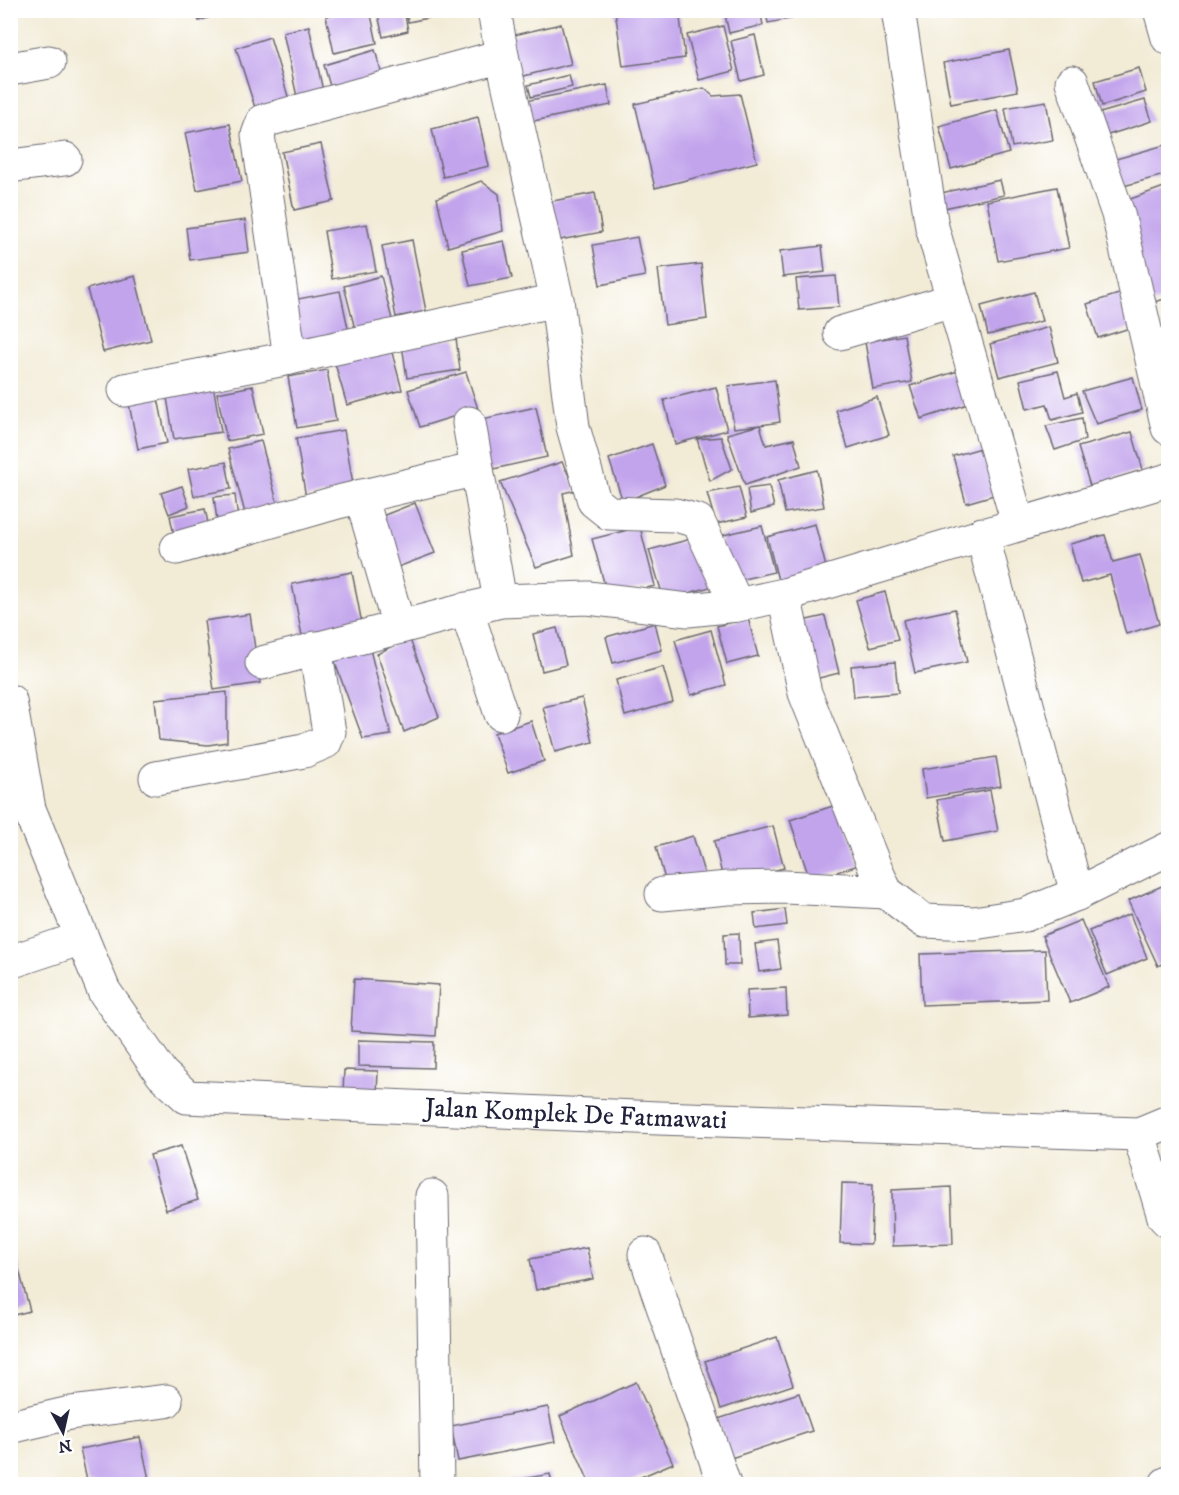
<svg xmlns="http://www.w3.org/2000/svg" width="1179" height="1495" viewBox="0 0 1179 1495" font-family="'IM FELL DW Pica',serif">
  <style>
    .building { fill: #c2a4ec }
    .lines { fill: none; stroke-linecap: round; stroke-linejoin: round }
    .street-casing { stroke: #6b6871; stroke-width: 35 }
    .street { stroke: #fff; stroke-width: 33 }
    .labels { text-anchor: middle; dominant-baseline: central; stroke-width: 6; stroke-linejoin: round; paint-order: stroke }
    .street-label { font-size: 26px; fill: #22223b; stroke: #fff }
  </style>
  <rect width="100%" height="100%" fill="#fff"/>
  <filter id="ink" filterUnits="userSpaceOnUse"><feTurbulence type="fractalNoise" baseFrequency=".0167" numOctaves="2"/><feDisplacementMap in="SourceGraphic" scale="12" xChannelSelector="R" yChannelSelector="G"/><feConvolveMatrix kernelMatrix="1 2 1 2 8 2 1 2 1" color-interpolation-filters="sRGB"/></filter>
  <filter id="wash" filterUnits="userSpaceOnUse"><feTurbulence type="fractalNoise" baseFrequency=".008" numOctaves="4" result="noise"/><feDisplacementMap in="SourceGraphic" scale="24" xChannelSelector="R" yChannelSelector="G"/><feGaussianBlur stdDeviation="1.35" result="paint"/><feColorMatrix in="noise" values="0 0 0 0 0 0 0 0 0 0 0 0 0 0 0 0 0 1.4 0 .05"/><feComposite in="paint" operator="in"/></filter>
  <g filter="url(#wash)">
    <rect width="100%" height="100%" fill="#f2ebd6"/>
    <g id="blocks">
      <g class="building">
        <polygon points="194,10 227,10 227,11 199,21"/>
        <polygon points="352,10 370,10 377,43 334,53 326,16"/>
        <polygon points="377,10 404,10 408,31 383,37"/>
        <polygon points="406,10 458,10 458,12 408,22"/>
        <polygon points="615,10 679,10 685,58 623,66"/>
        <polygon points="724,10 760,10 763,25 729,33"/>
        <polygon points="765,10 794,10 795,18 768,23"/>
        <polygon points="561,24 571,64 516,78 506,37"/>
        <polygon points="309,26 323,91 297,97 283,32"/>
        <polygon points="723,26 734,71 699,80 687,35"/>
        <polygon points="755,35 764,75 741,81 731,41"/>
        <polygon points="270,37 291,106 258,117 236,48"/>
        <polygon points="375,50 384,82 333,97 324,65"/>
        <polygon points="1009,50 1018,91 951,104 943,63"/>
        <polygon points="1139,68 1146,92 1102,106 1095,81"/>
        <polygon points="569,75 572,87 531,97 528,85"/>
        <polygon points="607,85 611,105 519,124 515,103"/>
        <polygon points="704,88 713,96 740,94 757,162 655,188 635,104"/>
        <polygon points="1145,100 1152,121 1108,135 1100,113"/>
        <polygon points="1046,101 1053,140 1012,147 1005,108"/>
        <polygon points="997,110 1009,153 951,169 939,126"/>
        <polygon points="478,117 489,166 443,177 432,129"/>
        <polygon points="230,124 242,181 197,190 185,133"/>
        <polygon points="321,144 334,201 294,210 282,152"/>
        <polygon points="1168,144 1168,174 1116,188 1109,161"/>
        <polygon points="1000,180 1004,195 944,208 941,193"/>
        <polygon points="481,181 499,194 503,231 448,247 437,198"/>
        <polygon points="1057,187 1069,248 998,261 987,201"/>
        <polygon points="1164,187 1168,200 1168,298 1151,303 1122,202"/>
        <polygon points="595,193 602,232 544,243 537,204"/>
        <polygon points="245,220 249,252 190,260 186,228"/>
        <polygon points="367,224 376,271 332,279 324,231"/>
        <polygon points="637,237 645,276 600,285 593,245"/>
        <polygon points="412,240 426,311 396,317 382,246"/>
        <polygon points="504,241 512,278 470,286 462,250"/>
        <polygon points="822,246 825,272 783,277 780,251"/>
        <polygon points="701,264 707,319 665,325 658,269"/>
        <polygon points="135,276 151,340 103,352 87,289"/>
        <polygon points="381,276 395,331 358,341 344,286"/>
        <polygon points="836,276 839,307 799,310 796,279"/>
        <polygon points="340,291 351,342 292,354 282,302"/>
        <polygon points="1034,292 1042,321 988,335 981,306"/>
        <polygon points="1122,293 1133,327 1098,338 1087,304"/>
        <polygon points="1049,327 1058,362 999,377 990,344"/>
        <polygon points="904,335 912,382 873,389 865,342"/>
        <polygon points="456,338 460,370 407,378 402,345"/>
        <polygon points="390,345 402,390 347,405 334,360"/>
        <polygon points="327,370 336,421 297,428 288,377"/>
        <polygon points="958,371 968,404 921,419 910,386"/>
        <polygon points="1058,371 1065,397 1077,393 1082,412 1052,420 1047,404 1027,409 1020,380"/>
        <polygon points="466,372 478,409 420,427 408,390"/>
        <polygon points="1133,377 1142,410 1096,424 1082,391"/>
        <polygon points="775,380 780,422 760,425 766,445 794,439 801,466 745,485 727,434 760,425 734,428 728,386"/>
        <polygon points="213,384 221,432 174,439 166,392"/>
        <polygon points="253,386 263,434 227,441 217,393"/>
        <polygon points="716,387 727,430 675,444 664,400"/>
        <polygon points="157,393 167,443 138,449 128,399"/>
        <polygon points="877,397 889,435 848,448 836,410"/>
        <polygon points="536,407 547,457 489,470 478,420"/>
        <polygon points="1082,418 1085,440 1055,450 1046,426"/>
        <polygon points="344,430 354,490 306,498 296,438"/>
        <polygon points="1132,432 1143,470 1090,486 1078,447"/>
        <polygon points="721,437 732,469 710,481 697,439"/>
        <polygon points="261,441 279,509 246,517 228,449"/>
        <polygon points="652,444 665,485 623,502 609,459"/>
        <polygon points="988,446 1001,493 966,503 953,456"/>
        <polygon points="226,462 231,489 194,496 188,469"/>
        <polygon points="562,462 576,490 563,493 574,555 536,567 500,482"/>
        <polygon points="817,470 824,507 785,513 778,480"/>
        <polygon points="182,486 189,506 169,514 161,493"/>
        <polygon points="769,486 774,507 751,513 747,489"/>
        <polygon points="739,487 747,517 716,524 707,493"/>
        <polygon points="235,495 239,527 218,530 214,497"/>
        <polygon points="415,503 435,553 390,570 372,520"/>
        <polygon points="205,509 210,532 175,540 170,516"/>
        <polygon points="815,524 827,571 779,584 767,537"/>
        <polygon points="762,526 774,572 730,582 719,536"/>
        <polygon points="640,527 655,586 608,597 592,539"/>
        <polygon points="1105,535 1113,562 1140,555 1159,624 1126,634 1110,575 1081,583 1070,544"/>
        <polygon points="695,538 710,587 664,600 649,550"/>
        <polygon points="352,572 363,629 303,641 292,584"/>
        <polygon points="885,592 898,640 870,647 856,600"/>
        <polygon points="955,609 967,662 915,673 903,620"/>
        <polygon points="250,614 260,683 214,690 204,621"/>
        <polygon points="825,616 839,673 807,681 793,623"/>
        <polygon points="748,618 758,656 727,664 717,626"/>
        <polygon points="655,623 662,650 613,663 606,637"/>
        <polygon points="557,628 566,665 542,671 533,634"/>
        <polygon points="711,630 726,685 691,695 675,640"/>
        <polygon points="409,637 439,717 404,732 377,654"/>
        <polygon points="368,641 391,735 363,739 330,649"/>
        <polygon points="895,662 898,693 854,697 851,666"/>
        <polygon points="663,667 673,702 625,716 616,680"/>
        <polygon points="227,692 227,742 208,745 159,740 155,699"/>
        <polygon points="582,698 593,742 555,752 543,707"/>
        <polygon points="531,721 544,761 508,773 494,733"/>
        <polygon points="996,757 1001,786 926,798 922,769"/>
        <polygon points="990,790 998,831 945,841 937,800"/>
        <polygon points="839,804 859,865 810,880 790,820"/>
        <polygon points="773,826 784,868 724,883 714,841"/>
        <polygon points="693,836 705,876 667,887 656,847"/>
        <polygon points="1164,885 1168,894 1168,961 1158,966 1128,901"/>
        <polygon points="785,909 787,925 756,929 754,913"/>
        <polygon points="1130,914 1147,958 1107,975 1089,931"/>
        <polygon points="1081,920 1109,987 1070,1003 1042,936"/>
        <polygon points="739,933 740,965 725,965 724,934"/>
        <polygon points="777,941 781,969 759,972 755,944"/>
        <polygon points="1045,950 1047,1000 922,1005 920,954"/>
        <polygon points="354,979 439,985 436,1036 351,1031"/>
        <polygon points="786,988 787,1015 748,1018 747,990"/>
        <polygon points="358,1040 434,1042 433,1068 358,1066"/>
        <polygon points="344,1070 378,1071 377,1095 343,1093"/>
        <polygon points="181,1146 198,1200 166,1210 150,1155"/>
        <polygon points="842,1183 873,1184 871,1244 840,1243"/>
        <polygon points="951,1187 953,1244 893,1246 892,1190"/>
        <polygon points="10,1236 30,1311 10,1316"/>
        <polygon points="587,1248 593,1279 536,1290 530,1259"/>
        <polygon points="777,1337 793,1385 721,1409 705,1361"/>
        <polygon points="636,1382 673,1463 625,1484 590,1484 560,1416"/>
        <polygon points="799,1393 812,1431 731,1458 718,1419"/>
        <polygon points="548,1407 555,1442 458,1461 451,1426"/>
        <polygon points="140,1437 150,1484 88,1484 80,1449"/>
        <polygon points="550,1474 552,1484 499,1484 499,1483"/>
      </g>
    </g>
  </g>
  <g filter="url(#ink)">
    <use href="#blocks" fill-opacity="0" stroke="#6b6871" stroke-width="1.5"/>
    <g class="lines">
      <g class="street-casing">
        <g id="street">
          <polyline points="494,10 502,56 557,300 573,427 594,501 609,513 675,515 698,521 737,605 784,595 1168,480"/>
          <polyline points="898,10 932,227 1018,523"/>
          <polyline points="1160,10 1168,38"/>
          <polyline points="10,69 49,62"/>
          <polyline points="1072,82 1118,214 1168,428"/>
          <polyline points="10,166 65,159"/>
          <polyline points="840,333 953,300"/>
          <polyline points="290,358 258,135 263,121 502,56"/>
          <polyline points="125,390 290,358 557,300"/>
          <polyline points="469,423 500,601"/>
          <polyline points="361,496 399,627"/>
          <polyline points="982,534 1077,894"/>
          <polyline points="177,548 338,502 477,469"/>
          <polyline points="784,595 805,693 876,870 886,892 924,921 974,923 1025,915 1077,894 1168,849"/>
          <polyline points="466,609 501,714"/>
          <polyline points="262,663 500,601 588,598 688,610 737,605"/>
          <path id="s1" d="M 10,701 L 29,809 L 104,991 L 162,1074 L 187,1097 L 658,1118 L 1139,1134 L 1168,1122"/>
          <polyline points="156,778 304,751 325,742 329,732 315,648"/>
          <polyline points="662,894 728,888 785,887 886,892"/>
          <polyline points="10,962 82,938"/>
          <polyline points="1139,1134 1164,1217 1168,1221"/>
          <polyline points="432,1196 437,1484"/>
          <polyline points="645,1254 724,1484"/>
          <polyline points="10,1427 70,1413 166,1401"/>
          <polyline points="1166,1484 1168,1483"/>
        </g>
      </g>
      <use href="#street" class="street"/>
    </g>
  </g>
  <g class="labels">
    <g class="street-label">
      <text stroke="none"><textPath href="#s1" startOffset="831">Jalan Komplek De Fatmawati</textPath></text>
    </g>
  </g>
  <rect width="1179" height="1495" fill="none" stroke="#fff" stroke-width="36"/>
  <g transform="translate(63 1432) rotate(172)" stroke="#ffffff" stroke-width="4.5" paint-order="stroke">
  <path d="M0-4.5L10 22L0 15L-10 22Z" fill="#22223b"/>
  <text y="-9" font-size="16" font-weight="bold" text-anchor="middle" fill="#22223b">N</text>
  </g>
</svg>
